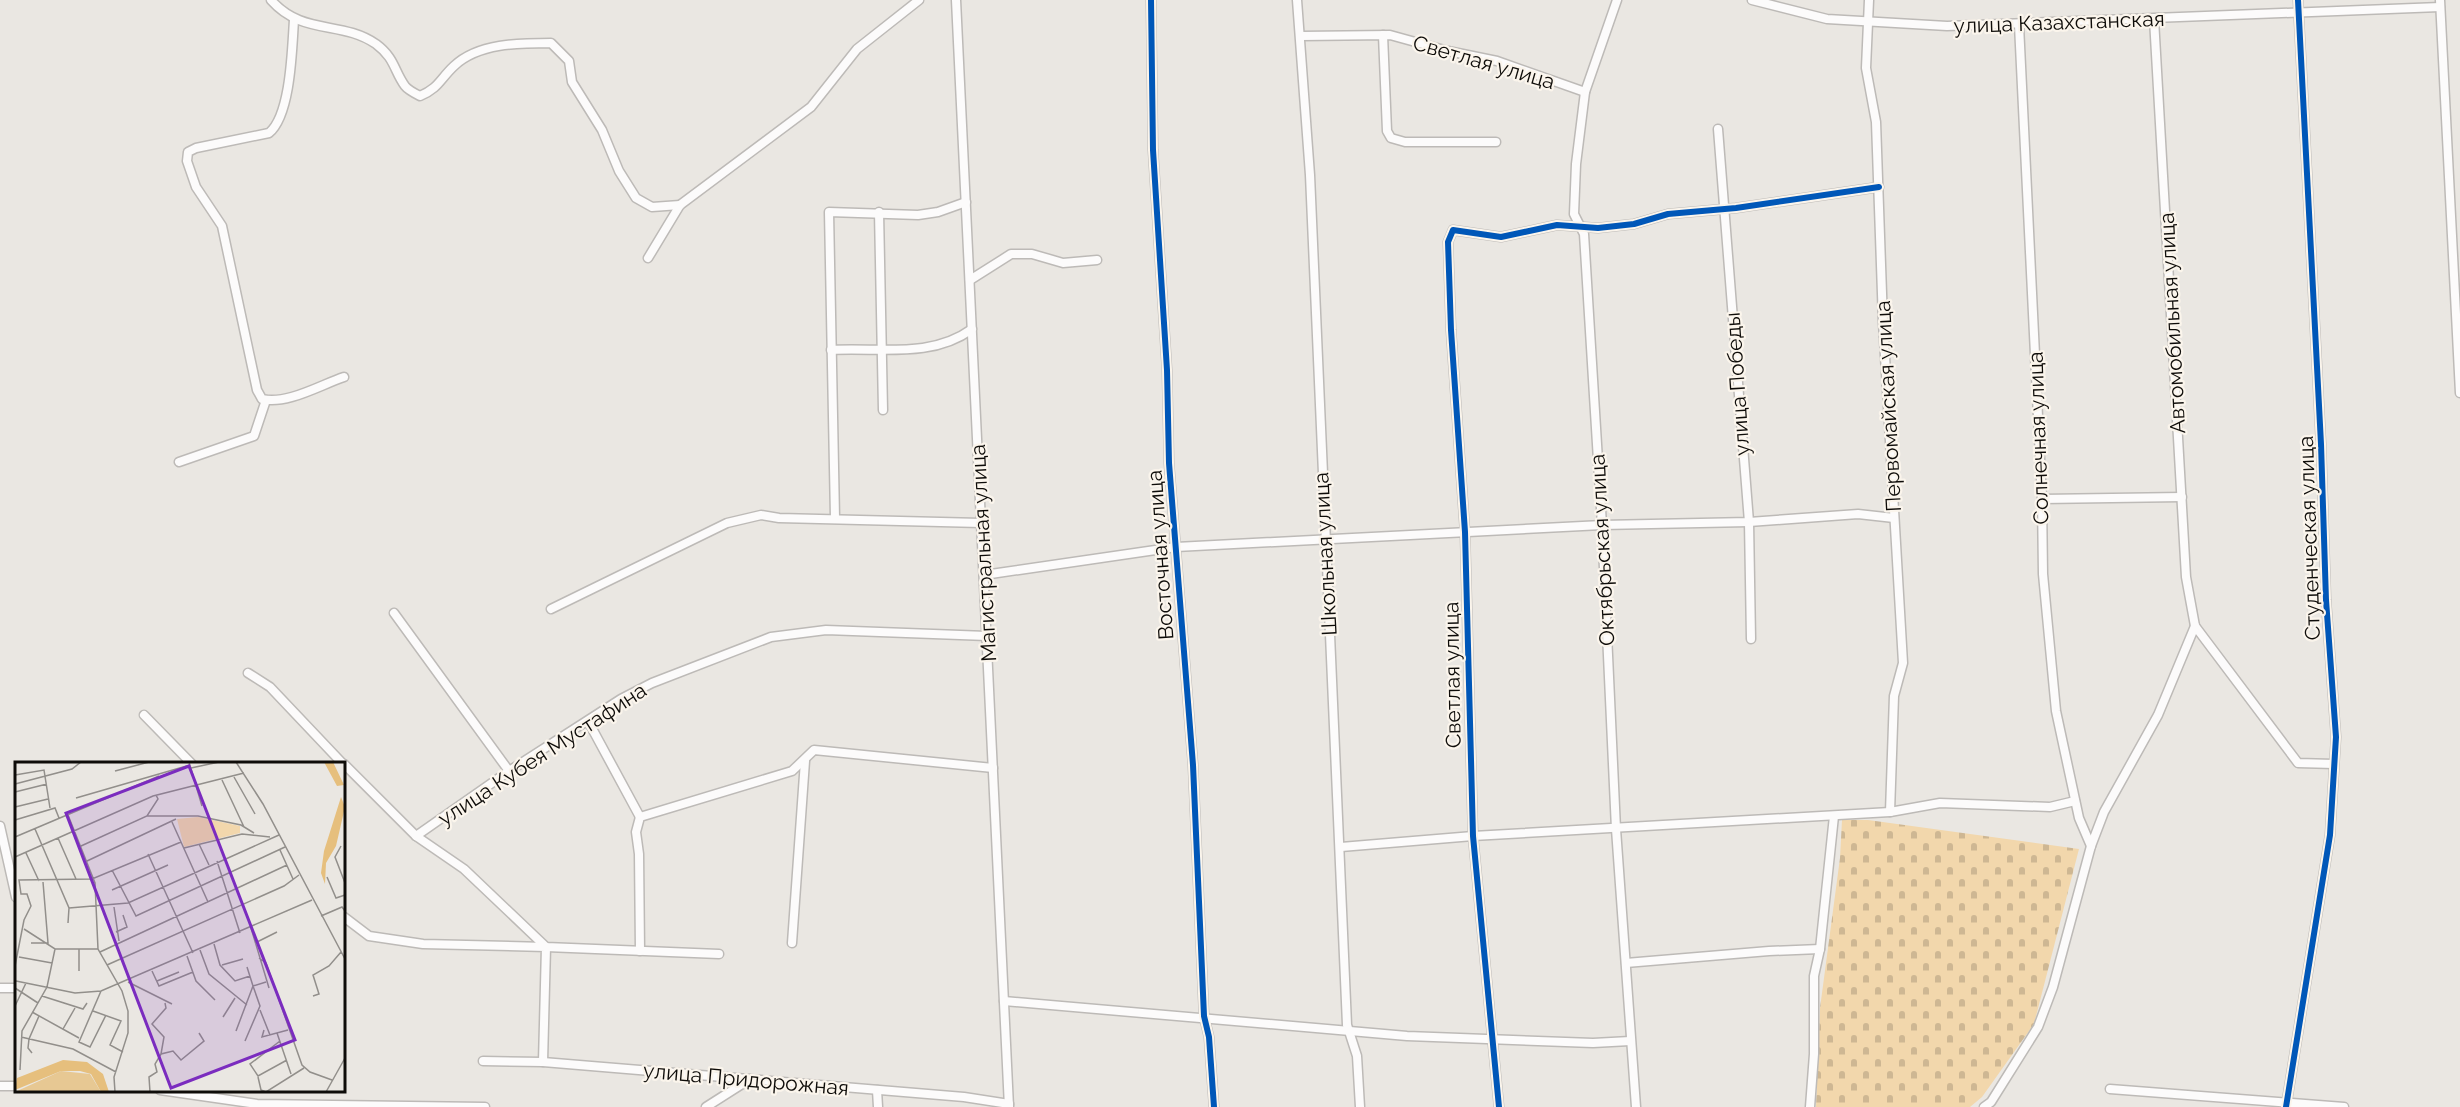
<svg xmlns="http://www.w3.org/2000/svg" width="2460" height="1107" viewBox="0 0 2460 1107" font-family="Raleway,sans-serif">
  <style>
    .cemetery { fill: url(#cemetery-stones) }
    .lines { fill: none; stroke-linecap: round; stroke-linejoin: round }
    .minor-casing { stroke: #bdbab7; stroke-width: 11 }
    .minor { stroke: #fcfbfb; stroke-width: 8 }
    .cycleway-casing { stroke: #fbf5ec; stroke-width: 10 }
    .cycleway { stroke: #0057b8; stroke-width: 6 }
    .labels { text-anchor: middle; dominant-baseline: central; stroke-width: 4.5; stroke-linejoin: round; paint-order: stroke }
    .street-label { font-size: 21px; fill: #0e0c09; stroke: #fbf5ec }
    .inset-road { fill: none; stroke: #928f8b; stroke-width: 1.5 }
    .view { fill: #7b2cbf; fill-opacity: 0.15; stroke: #7b2cbf; stroke-width: 3 }
    .inset-edge { fill: none; stroke: #0e0c09; stroke-width: 3 }
  </style>
  <defs>
    <pattern id="cemetery-stones" width="16" height="16" patternUnits="userSpaceOnUse" patternTransform="scale(1.5)"><rect width="16" height="16" fill="#f2d7ac"/><path d="M2 7V4a2 2 0 0 1 4 0v3zM10 15v-3a2 2 0 0 1 4 0v3z" fill="#ceb793"/></pattern>
  </defs>
  <rect width="100%" height="100%" fill="#eae7e2"/>
  <polygon class="cemetery" points="1842,820 1868,820 2079,849 2034,1024 1982,1097 1970,1107 1816,1107 1820,1008 1840,858"/>
  <g class="lines">
    <g class="minor-casing">
      <g id="minor">
        <path d="M 271,0 C 303,36 341,20 376,44 C 395,58 394,71 405,86 C 408,90 416,94 420,96 C 439,88 440,79 454,66 C 478,43 519,43 551,43 L 569,61 L 572,82 L 602,130 L 619,171 L 636,198 L 652,207 L 680,205"/>
        <polyline points="956,0 1009,1107"/>
        <polyline points="1151,0 1153,150 1167,370 1169,463 1193,765 1204,1016 1209,1037 1214,1107"/>
        <polyline points="1297,0 1310,175 1347,1025 1357,1056 1360,1107"/>
        <polyline points="1617,0 1585,92 1576,164 1574,214 1584,234 1602,525 1616,829 1636,1107"/>
        <polyline points="1752,0 1827,19 1947,26 2440,7"/>
        <polyline points="1869,0 1866,68 1876,122 1883,322 1903,663 1894,696 1890,812"/>
        <polyline points="2440,0 2460,393"/>
        <polyline points="2154,19 2186,577 2195,626 2298,763 2334,764"/>
        <path d="M 294,20 C 292,48 291,115 269,133 L 196,148 L 188,152 L 187,161 L 196,187 L 222,226 L 257,390 L 262,399 C 287,405 320,385 344,377"/>
        <polyline points="2019,25 2042,499 2043,574 2056,711 2079,818 2091,846"/>
        <polyline points="1383,35 1387,131 1391,138 1405,142 1496,142"/>
        <polyline points="1301,36 1390,35 1448,51 1497,61 1585,92"/>
        <polyline points="1718,129 1749,522 1751,639"/>
        <polyline points="879,212 883,410"/>
        <polyline points="648,258 680,205 811,107 857,49 919,0"/>
        <polyline points="970,280 1011,254 1032,254 1063,263 1097,260"/>
        <path d="M 831,350 C 879,347 931,359 972,329"/>
        <polyline points="179,462 254,436 266,400"/>
        <polyline points="2042,499 2182,497"/>
        <polyline points="835,518 829,212 918,215 938,212 966,202"/>
        <polyline points="984,575 1176,547 1602,525 1749,522 1858,514 1894,518"/>
        <polyline points="551,609 727,523 761,515 779,518 981,523"/>
        <polyline points="394,613 509,771"/>
        <polyline points="248,673 270,687 343,764"/>
        <polyline points="144,715 192,764"/>
        <polyline points="588,721 640,817"/>
        <polyline points="344,764 416,836 464,869 546,947 719,954"/>
        <polyline points="0,826 16,897"/>
        <polyline points="416,836 509,771 621,699 652,683 771,637 826,630 987,636"/>
        <polyline points="1341,847 1473,836 1890,812 1940,803 2050,807 2075,801"/>
        <polyline points="344,917 369,936 423,944 546,947 543,1062"/>
        <polyline points="792,943 805,761"/>
        <polyline points="640,951 639,854 636,832 640,817 792,771 814,750 993,768"/>
        <polyline points="1626,963 1769,951 1820,949"/>
        <polyline points="0,988 16,988"/>
        <polyline points="1004,1001 1407,1036 1593,1043 1630,1041"/>
        <polyline points="483,1061 543,1062 964,1097 1009,1104"/>
        <polyline points="0,1086 16,1086"/>
        <polyline points="2110,1089 2344,1107"/>
        <polyline points="160,1090 257,1104 485,1107"/>
        <polyline points="877,1090 878,1107"/>
        <polyline points="706,1107 750,1079"/>
        <polyline points="1499,1107 1473,836 1465,532 1451,330 1448,242 1453,230 1501,237 1557,225 1598,228 1634,224 1668,214 1736,208 1879,187"/>
        <polyline points="1810,1107 1814,1054 1814,976 1820,949 1834,816"/>
        <polyline points="1984,1107 1991,1102 2038,1027 2053,987 2091,846 2104,812 2158,715 2195,626"/>
        <polyline points="2286,1107 2330,835 2336,737 2326,600 2321,444 2298,0"/>
      </g>
    </g>
    <use href="#minor" class="minor"/>
    <g class="cycleway-casing">
      <g id="cycleway">
        <polyline points="1151,0 1153,150 1167,370 1169,463 1193,765 1204,1016 1209,1037 1214,1107"/>
        <polyline points="1499,1107 1473,836 1465,532 1451,330 1448,242 1453,230 1501,237 1557,225 1598,228 1634,224 1668,214 1736,208 1879,187"/>
        <polyline points="2286,1107 2330,835 2336,737 2326,600 2321,444 2298,0"/>
      </g>
    </g>
    <use href="#cycleway" class="cycleway"/>
  </g>
  <g class="labels">
    <g class="street-label">
      <text transform="translate(2059 22) rotate(-2)">улица Казахстанская</text>
      <text transform="translate(1484 62) rotate(16)">Светлая улица</text>
      <text transform="translate(2172 323) rotate(-93)">Автомобильная улица</text>
      <text transform="translate(1737 384) rotate(-94)">улица Победы</text>
      <text transform="translate(1888 406) rotate(-93)">Первомайская улица</text>
      <text transform="translate(2038 438) rotate(-92)">Солнечная улица</text>
      <text transform="translate(2309 538) rotate(-92)">Студенческая улица</text>
      <text transform="translate(1602 550) rotate(-93)">Октябрьская улица</text>
      <text transform="translate(983 553) rotate(-93)">Магистральная улица</text>
      <text transform="translate(1325 554) rotate(-93)">Школьная улица</text>
      <text transform="translate(1160 555) rotate(-94)">Восточная улица</text>
      <text transform="translate(1452 675) rotate(-91)">Светлая улица</text>
      <text transform="translate(542 754) rotate(-33)">улица Кубея Мустафина</text>
      <text transform="translate(746 1079) rotate(5)">улица Придорожная</text>
    </g>
  </g>
  <g transform="translate(15 762)">
    <rect width="330" height="330" fill="#eae7e2"/>
    <path d="M 46,309 L 75,312 L 86,330 L 0,330 Z" fill="#e7c893"/>
    <path d="M 183,55 L 225,64 L 225,71 L 169,85 L 162,57 Z" fill="#f2d7ac"/>
    <path d="M 309,0 L 318,0 L 329,23 L 322,24 ZM 326,35 L 330,45 L 321,84 L 311,101 L 310,122 L 306,111 L 309,89 ZM 48,298 L 72,300 L 88,312 L 94,330 L 86,330 L 76,312 L 65,309 L 46,309 L 0,328 L 2,316 Z" fill="#e6bf7d"/>
    <path class="inset-road" d="M 174,0 L 187,44M 221,0 L 248,42 L 330,197M 176,6 L 204,0M 100,9 L 134,0M 0,13 L 29,8 L 35,46M 219,15 L 240,52M 207,18 L 229,65M 0,22 L 57,7 L 66,0M 0,30 L 32,22M 61,36 L 175,3M 0,45 L 33,37M 53,53 L 80,121 L 83,187 L 107,229 L 113,249 L 113,271 L 99,315 L 100,330M 132,54 L 183,54 L 226,63 L 239,71M 0,58 L 40,46 L 44,56M 157,60 L 193,140M 20,67 L 54,146 L 53,161M 0,75 L 144,14M 43,76 L 61,117M 184,82 L 194,103M 66,84 L 132,54 L 143,37 L 141,33M 326,84 L 320,95 L 330,121M 169,86 L 227,72 L 255,75M 265,88 L 278,117M 11,91 L 24,119M 133,92 L 178,191M 0,95 L 138,34 L 229,11M 72,99 L 161,57M 202,99 L 225,171M 97,108 L 121,154 L 270,85M 312,115 L 321,136 L 330,133M 97,128 L 153,103M 99,145 L 104,179M 54,146 L 113,141 L 264,73M 306,154 L 327,145 L 330,149M 236,166 L 254,226M 9,167 L 40,187 L 83,187M 101,170 L 112,165 L 108,153M 16,181 L 33,181 L 28,120M 240,181 L 262,170M 199,182 L 205,203 L 220,219 L 235,214M 185,188 L 194,212 L 232,243M 85,190 L 272,103M 172,194 L 181,219 L 200,238M 4,195 L 37,201M 244,196 L 251,201 L 287,303 L 295,310 L 317,318M 92,203 L 269,124 L 284,113M 207,203 L 228,197M 0,204 L 9,158 L 16,144 L 12,132 L 6,132 L 4,118 L 77,117 L 166,80M 64,209 L 64,187M 137,209 L 144,224 L 178,210M 1,219 L 60,231 L 86,229 L 297,138M 142,219 L 164,210M 113,220 L 157,242M 0,226 L 23,241M 86,229 L 64,280 L 75,285 L 91,253M 27,234 L 68,247 L 72,241M 298,234 L 304,232 L 298,213 L 314,204 L 326,190M 0,244 L 11,221M 245,248 L 255,273M 78,249 L 106,259 L 95,283 L 108,290M 17,250 L 64,276M 208,255 L 220,236M 48,267 L 60,246M 249,268 L 247,275 L 273,268M 221,269 L 238,224 L 232,205M 262,271 L 276,312M 6,275 L 58,287 L 101,310M 230,279 L 245,244 L 238,224 L 251,220M 265,279 L 235,302 L 243,314 L 272,298M 17,291 L 13,286 L 14,277 L 24,254M 146,292 L 149,275 L 137,262 L 151,246 L 150,241M 5,308 L 7,269 L 32,225 L 40,187M 243,315 L 246,328 L 251,330 L 289,306M 135,330 L 134,315 L 142,310 L 140,302 L 146,292 L 158,289 L 166,298 L 189,279 L 184,271M 311,330 L 330,296"/>
    <path class="view" d="M 174,4 L 280,278 L 156,326 L 51,51 Z"/>
    <rect width="330" height="330" class="inset-edge"/>
  </g>
</svg>
